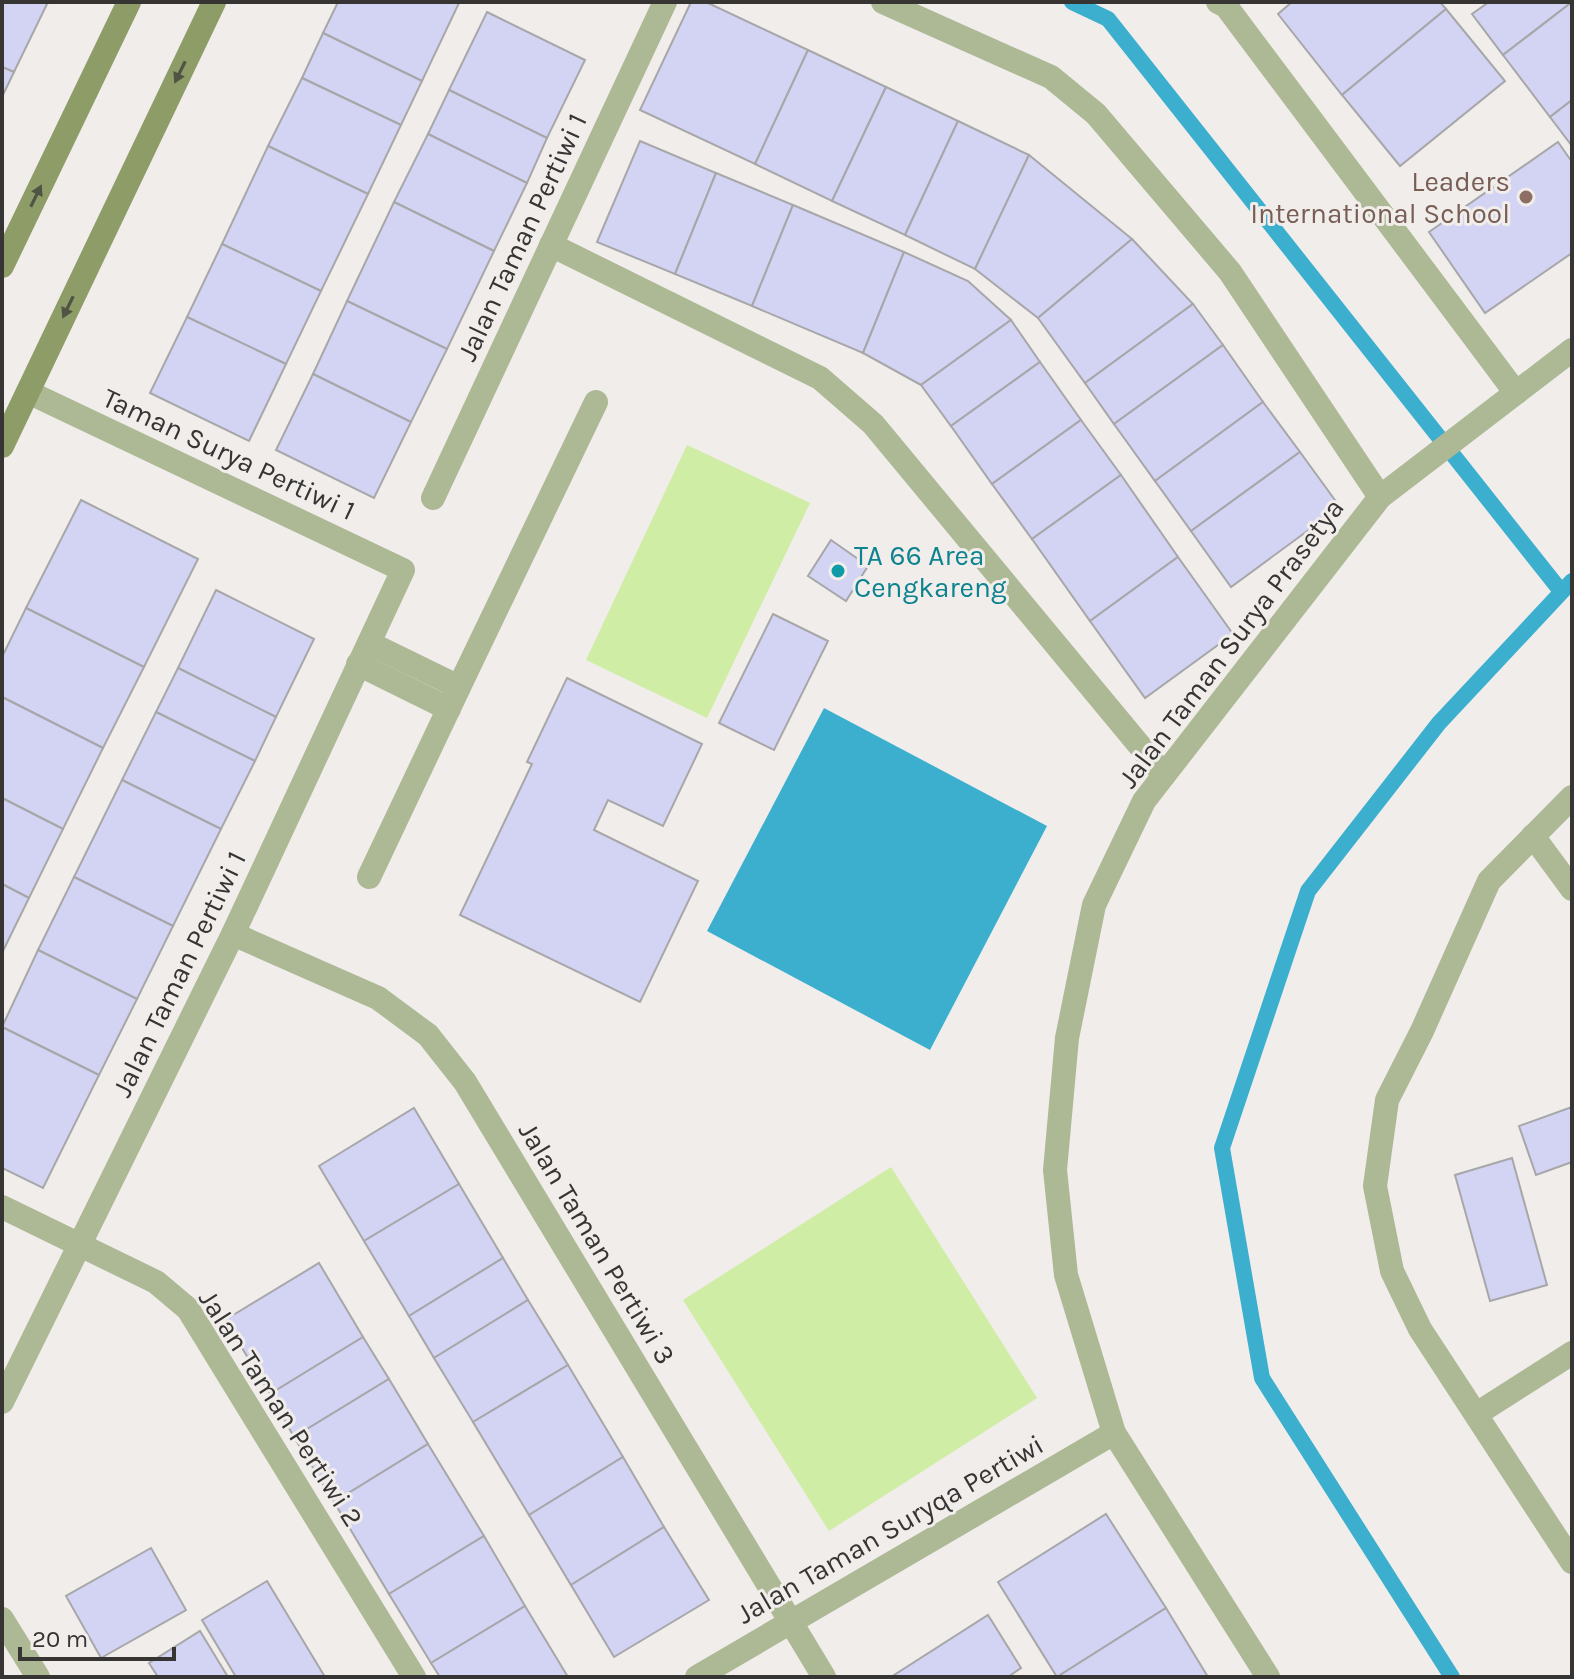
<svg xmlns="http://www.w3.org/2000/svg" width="1574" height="1679" viewBox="0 0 1574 1679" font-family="Karla,sans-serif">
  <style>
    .green { fill: #cfeda5 }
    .water { fill: #3cafce }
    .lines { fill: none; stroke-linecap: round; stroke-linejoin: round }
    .stream { stroke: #3cafce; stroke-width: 16 }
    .building { fill: #d3d3f3; stroke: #a7a7aa; stroke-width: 2 }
    .lane { stroke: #adb895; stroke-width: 24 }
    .street { stroke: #adb895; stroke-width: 24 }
    .secondary { stroke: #8e9c68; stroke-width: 24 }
    .oneway { fill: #505444 }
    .education-dot { fill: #8d6e63; stroke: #f0edeb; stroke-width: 3 }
    .culture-dot { fill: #0f9aa8; stroke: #f0edeb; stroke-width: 3 }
    .labels { text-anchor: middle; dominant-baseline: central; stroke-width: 6; stroke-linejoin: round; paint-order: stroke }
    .education-label { font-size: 28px; fill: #785e54; stroke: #f0edeb; text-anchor: end }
    .street-label { font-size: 28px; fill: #363534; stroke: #f0edeb }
    .culture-label { font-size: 28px; fill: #0d838f; stroke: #f0edeb; text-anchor: start }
  </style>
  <rect width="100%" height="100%" fill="#f0edeb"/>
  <g class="green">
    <polygon points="687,445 810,503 707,718 586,660"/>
    <polygon points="891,1167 1037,1398 829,1531 683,1300"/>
  </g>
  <polygon class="water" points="824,708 1047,826 930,1050 707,931"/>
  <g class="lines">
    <g class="stream">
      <polyline points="1072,2 1108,19 1560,590"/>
      <polyline points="1452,1677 1262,1378 1222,1148 1308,891 1439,723 1572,581"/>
    </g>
  </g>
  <g class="building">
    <polygon points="2,2 48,2 14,72 2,67"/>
    <polygon points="338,2 458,2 459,3 422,81 323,33"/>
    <polygon points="691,2 706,2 808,50 755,164 640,110"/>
    <polygon points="1292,2 1440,2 1446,9 1342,95 1278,14"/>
    <polygon points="1489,2 1572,2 1503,55 1472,14"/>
    <polygon points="1572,2 1572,100 1550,117 1503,55"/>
    <polygon points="1446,9 1505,81 1400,166 1342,95"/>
    <polygon points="487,12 585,60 547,138 449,90"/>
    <polygon points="323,33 422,81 401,125 302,78"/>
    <polygon points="808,50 886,87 832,201 755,164"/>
    <polygon points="2,67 14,72 2,97"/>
    <polygon points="302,78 401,125 368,194 268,146"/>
    <polygon points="886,87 958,121 905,235 832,201"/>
    <polygon points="449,90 547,138 527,183 428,134"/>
    <polygon points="1572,100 1572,146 1550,117"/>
    <polygon points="958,121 1029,155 975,269 905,235"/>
    <polygon points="428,134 527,183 494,251 394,202"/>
    <polygon points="640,141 716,173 675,274 597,242"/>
    <polygon points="1558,142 1572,162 1572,253 1485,313 1429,232"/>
    <polygon points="268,146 368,194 321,291 222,244"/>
    <polygon points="1029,155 1132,239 1038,318 975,269"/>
    <polygon points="716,173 793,205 752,306 675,274"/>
    <polygon points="394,202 494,251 447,349 347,301"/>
    <polygon points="793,205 904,252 863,353 752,306"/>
    <polygon points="1132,239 1193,304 1085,383 1038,318"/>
    <polygon points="222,244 321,291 286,364 187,317"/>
    <polygon points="904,252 968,281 1011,320 921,385 863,353"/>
    <polygon points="347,301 447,349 411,422 313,374"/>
    <polygon points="1193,304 1223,345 1114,424 1085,383"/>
    <polygon points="187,317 286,364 249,441 150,393"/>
    <polygon points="1011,320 1040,362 951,426 921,385"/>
    <polygon points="1223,345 1263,402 1155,481 1114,424"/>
    <polygon points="1040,362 1081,420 992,484 951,426"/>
    <polygon points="313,374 411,422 374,498 276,450"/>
    <polygon points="1263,402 1300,452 1191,531 1155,481"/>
    <polygon points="1081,420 1121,475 1032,539 992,484"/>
    <polygon points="1300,452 1340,507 1231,587 1191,531"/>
    <polygon points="1121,475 1178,557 1090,621 1032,539"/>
    <polygon points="81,500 198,559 144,667 26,608"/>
    <polygon points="831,540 868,566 846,601 808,576"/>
    <polygon points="1178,557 1233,634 1145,698 1090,621"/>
    <polygon points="216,590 314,639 276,717 178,668"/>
    <polygon points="26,608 144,667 103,748 2,697 2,657"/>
    <polygon points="773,614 828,641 774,750 719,723"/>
    <polygon points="178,668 276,717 255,761 156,712"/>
    <polygon points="567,678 702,744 663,826 608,800 594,830 698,881 640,1002 460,915 532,764 527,762"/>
    <polygon points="2,697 103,748 63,829 2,798"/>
    <polygon points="156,712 255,761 221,829 122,780"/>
    <polygon points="122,780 221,829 173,926 74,877"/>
    <polygon points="2,798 63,829 29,898 2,884"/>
    <polygon points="74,877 173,926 137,999 38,950"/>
    <polygon points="2,884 29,898 2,953"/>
    <polygon points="38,950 137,999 99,1075 2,1027"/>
    <polygon points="2,1027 99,1075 43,1188 2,1168"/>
    <polygon points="1572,1107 1572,1162 1536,1175 1519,1126"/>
    <polygon points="414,1108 459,1184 364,1241 319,1166"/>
    <polygon points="1512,1158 1547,1285 1490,1301 1455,1175"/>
    <polygon points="459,1184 503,1258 409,1316 364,1241"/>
    <polygon points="503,1258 528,1300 434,1358 409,1316"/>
    <polygon points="319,1263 363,1337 270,1394 225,1320"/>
    <polygon points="528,1300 568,1365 473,1422 434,1358"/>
    <polygon points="363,1337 389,1379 294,1437 270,1394"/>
    <polygon points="568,1365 623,1457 529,1515 473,1422"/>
    <polygon points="389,1379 428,1444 334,1502 294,1437"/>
    <polygon points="428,1444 484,1536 389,1594 334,1502"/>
    <polygon points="623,1457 664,1527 571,1585 529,1515"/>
    <polygon points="1106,1514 1166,1608 1057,1677 998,1582"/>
    <polygon points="664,1527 709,1600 614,1657 571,1585"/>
    <polygon points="484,1536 525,1606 431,1663 389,1594"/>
    <polygon points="151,1548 186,1610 101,1658 66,1596"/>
    <polygon points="267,1581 325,1677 236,1677 202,1620"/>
    <polygon points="525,1606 568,1677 440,1677 431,1663"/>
    <polygon points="1166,1608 1208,1677 1057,1677"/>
    <polygon points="988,1615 1021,1668 1008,1677 891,1677"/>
    <polygon points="200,1631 228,1677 158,1677 149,1663"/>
  </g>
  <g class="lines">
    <g class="lane">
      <polyline points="369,643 459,687 596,402"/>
      <polyline points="358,664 449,709"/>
      <polyline points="369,877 459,687"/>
    </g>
    <g class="street">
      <polyline points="883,2 1051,77 1096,114 1230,272 1380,497"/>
      <polyline points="1218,2 1226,6 1516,393"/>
      <polyline points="551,245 820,378 873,424 1164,775"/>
      <polyline points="433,498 665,2"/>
      <polyline points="1572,797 1489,881 1422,1031 1387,1100 1375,1186 1392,1271 1420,1329 1572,1562"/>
      <polyline points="1533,836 1572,889"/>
      <polyline points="233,934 378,998 428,1035 465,1082 824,1677"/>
      <polyline points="2,1207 156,1282 188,1309 414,1677"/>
      <polyline points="2,1402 233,934 403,570 28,392"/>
      <polyline points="1478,1413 1572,1353"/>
      <polyline points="2,1619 38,1677"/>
      <polyline points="697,1677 1114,1433"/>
      <polyline points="1268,1677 1114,1433 1066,1275 1055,1170 1067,1038 1094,905 1144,801 1380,497 1572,350"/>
    </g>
    <g class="secondary">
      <polyline points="2,266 129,2"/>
      <polyline points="2,446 214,2"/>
    </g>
  </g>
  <defs><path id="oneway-solid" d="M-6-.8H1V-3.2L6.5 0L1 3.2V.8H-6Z" transform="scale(2)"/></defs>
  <g class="oneway">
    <use href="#oneway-solid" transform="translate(180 72) rotate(116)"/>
    <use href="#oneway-solid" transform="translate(36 196) rotate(-64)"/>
    <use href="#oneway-solid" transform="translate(68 307) rotate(116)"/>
  </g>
  <circle class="education-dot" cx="1526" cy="197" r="8"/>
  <circle class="culture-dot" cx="838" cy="571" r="8"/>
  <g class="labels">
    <g class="education-label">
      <text x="1510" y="181">Leaders<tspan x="1510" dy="32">International School</tspan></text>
    </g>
    <g class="street-label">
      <text transform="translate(522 237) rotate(-65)">Jalan Taman Pertiwi 1</text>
      <text transform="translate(229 454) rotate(25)">Taman Surya Pertiwi 1</text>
      <text transform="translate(1231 643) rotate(-53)">Jalan Taman Surya Prasetya</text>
      <text transform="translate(179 974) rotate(-64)">Jalan Taman Pertiwi 1</text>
      <text transform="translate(597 1243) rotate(59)">Jalan Taman Pertiwi 3</text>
      <text transform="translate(281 1408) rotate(57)">Jalan Taman Pertiwi 2</text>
      <text transform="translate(890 1529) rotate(-30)">Jalan Taman Suryqa Pertiwi</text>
    </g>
    <g class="culture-label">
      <text x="854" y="555">TA 66 Area<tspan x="854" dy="32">Cengkareng</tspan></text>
    </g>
  </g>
  <rect width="1574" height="1679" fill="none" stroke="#363534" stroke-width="8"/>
  <path d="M20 1647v12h154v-12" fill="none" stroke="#363534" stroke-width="4"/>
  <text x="32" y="1647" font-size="24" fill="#363534" stroke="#f0edeb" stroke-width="6" paint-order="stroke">20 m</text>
</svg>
